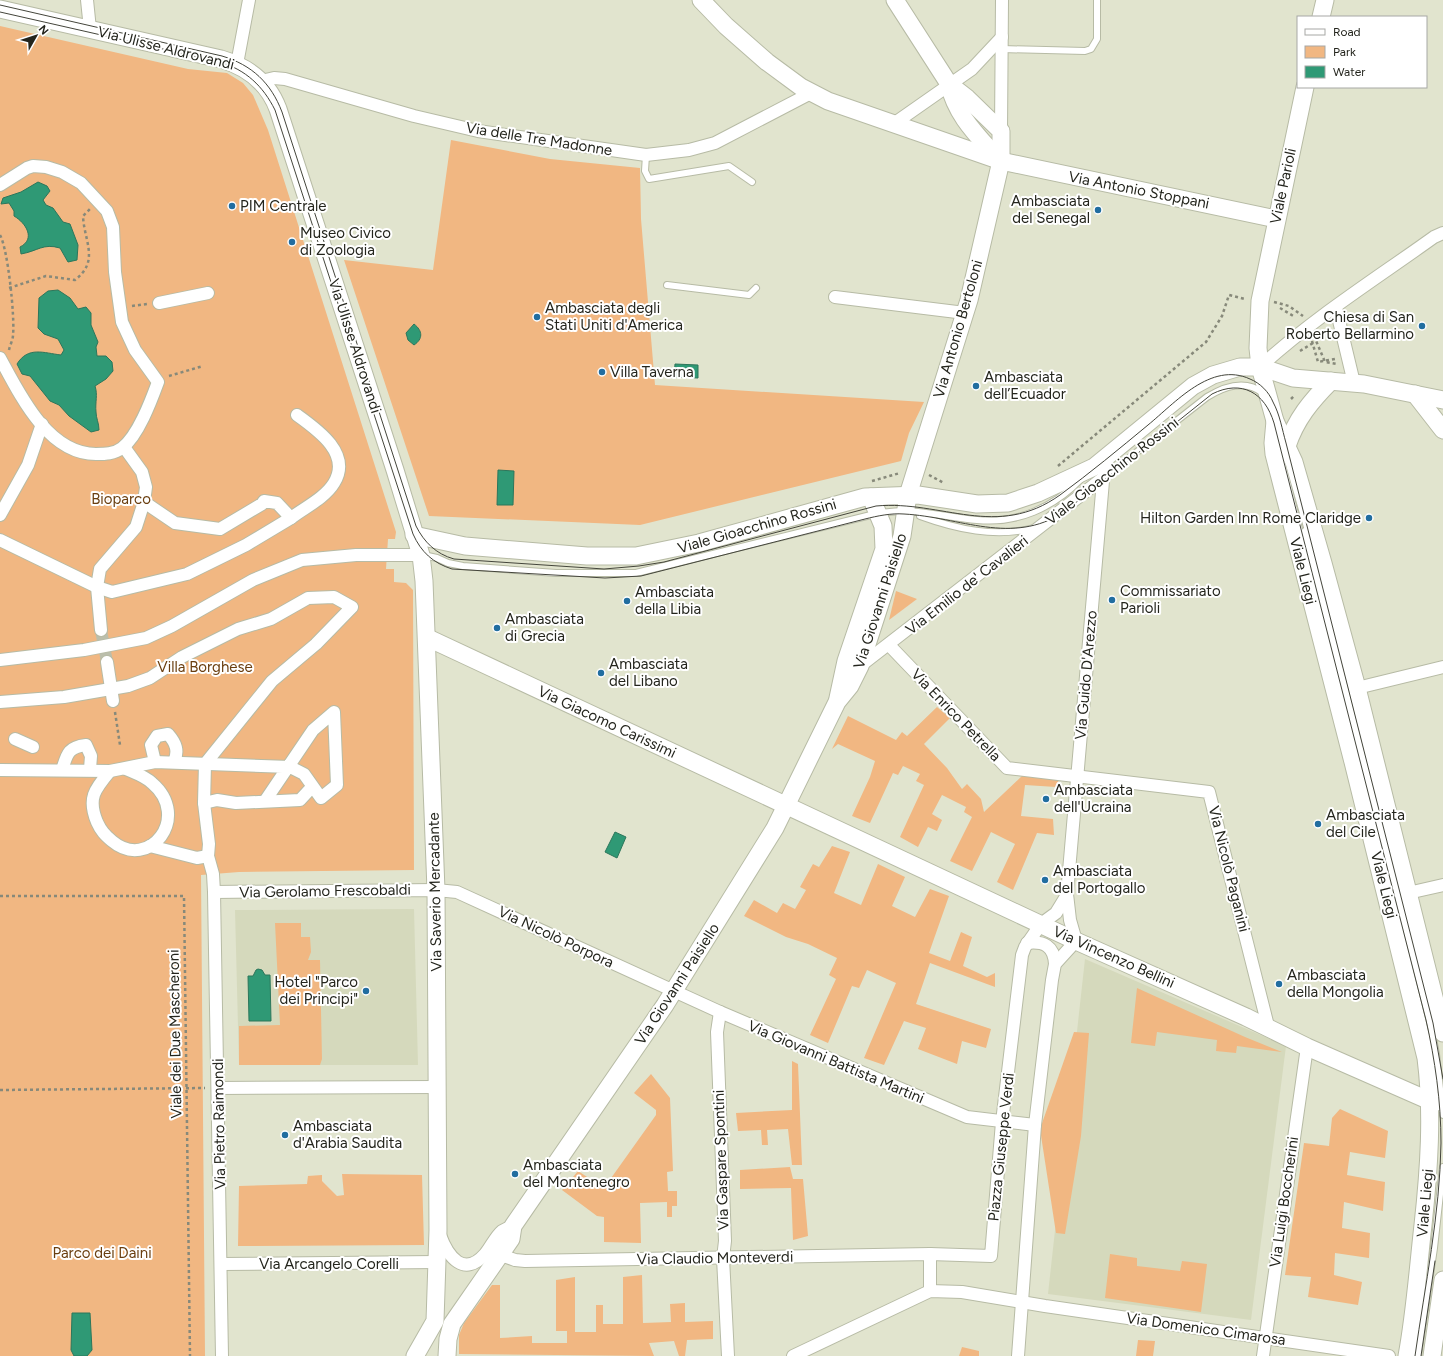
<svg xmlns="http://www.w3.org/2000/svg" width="1443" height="1356" viewBox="0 0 1443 1356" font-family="Figtree,sans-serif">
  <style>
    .built { fill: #d5d9bc }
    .green { fill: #f1b782 }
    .water { fill: #2f9975; stroke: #2c765b }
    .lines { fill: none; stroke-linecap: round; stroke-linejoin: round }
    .street-tunnel { stroke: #bbbeab; stroke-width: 12; stroke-dasharray: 12 6; stroke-linecap: butt }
    .lane-casing { stroke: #b7bba5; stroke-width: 8 }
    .street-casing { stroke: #b7bba5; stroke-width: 14 }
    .secondary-casing { stroke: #b7bba5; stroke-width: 19 }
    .path { stroke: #87897a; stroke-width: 2.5; stroke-dasharray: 3 3; stroke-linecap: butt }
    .lane { stroke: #fff; stroke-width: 6 }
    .street { stroke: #fff; stroke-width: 12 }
    .secondary { stroke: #fff; stroke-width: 17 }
    .tram { stroke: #44453b; stroke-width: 1 }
    .poi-dot { fill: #216da0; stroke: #fff; stroke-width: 1.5 }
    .labels { text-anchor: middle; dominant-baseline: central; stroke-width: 4; stroke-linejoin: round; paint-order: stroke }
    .street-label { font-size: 15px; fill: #24251d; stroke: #fff }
    .poi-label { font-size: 15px; fill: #24251d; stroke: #fff; text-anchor: start }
    .park-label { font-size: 15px; fill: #6a3e0f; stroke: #fff }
  </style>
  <rect width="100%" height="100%" fill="#e1e4ce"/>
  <g class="built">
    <polygon points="414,909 418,1065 239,1065 235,910"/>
    <polygon points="1085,959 1286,1046 1251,1320 1048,1294"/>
  </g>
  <g class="green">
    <polygon points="0,26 188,69 227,73 243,83 253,95 268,130 396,532 395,539 388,539 386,569 394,569 394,582 406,583 413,590 414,870 239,872 201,875 205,1356 0,1356"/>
    <polygon points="451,140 550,159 640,168 641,219 655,385 924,402 909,433 901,461 640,525 429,516 344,260 433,270"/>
    <polygon points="896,591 917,599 889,620"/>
    <polygon points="937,707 950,718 924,744 947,768 962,789 967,784 981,799 984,812 1023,775 1059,779 1056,787 1025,785 1021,816 1053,819 1054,835 1037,833 1013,890 997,882 1015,844 991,832 972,871 950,861 972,817 964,812 966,807 942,795 932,814 942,820 937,831 928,827 918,847 900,837 924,785 916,781 920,774 903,766 898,775 893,773 870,823 852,816 870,777 875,761 838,744 832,749 848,716 896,740 902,732 907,736"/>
    <polygon points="832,846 850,852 834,893 861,905 878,864 905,877 892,906 915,917 930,889 949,896 929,953 950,961 961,932 972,937 963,966 987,977 995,973 995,987 930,963 916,1004 991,1029 986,1048 962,1041 957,1064 918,1049 926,1028 904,1021 884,1065 864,1058 896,983 867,970 859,988 852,986 828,1043 810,1035 836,979 829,975 837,958 808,944 786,937 744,916 754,900 777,913 783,903 795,909 806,890 800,887 813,864 819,867"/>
    <polygon points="275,923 301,923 301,937 310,937 311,952 308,960 320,960 322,1059 320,1065 239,1065 239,1026 280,1025"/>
    <polygon points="1137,988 1245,1037 1282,1052 1237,1046 1236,1053 1216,1051 1217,1040 1157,1032 1155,1046 1131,1043"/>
    <polygon points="1074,1032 1089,1033 1081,1136 1065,1234 1056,1233 1040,1129"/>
    <polygon points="792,1061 798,1064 802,1165 792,1165 788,1129 767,1130 768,1145 762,1145 761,1130 738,1131 736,1113 792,1110"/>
    <polygon points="651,1074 670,1098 673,1171 667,1172 668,1191 677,1191 677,1206 672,1206 672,1217 667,1217 667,1202 640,1203 641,1243 604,1242 604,1217 597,1216 562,1190 578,1171 604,1188 656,1115 656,1110 634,1093"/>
    <polygon points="1340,1109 1388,1131 1385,1158 1350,1152 1347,1175 1385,1182 1383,1211 1344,1202 1342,1228 1370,1233 1369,1258 1335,1253 1334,1275 1362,1282 1358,1305 1308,1297 1311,1277 1285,1275 1304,1143 1329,1146 1332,1118"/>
    <polygon points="790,1167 793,1179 803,1179 808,1236 793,1240 791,1188 740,1189 740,1170"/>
    <polygon points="342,1174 422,1175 424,1245 238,1246 239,1186 307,1184 308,1176 322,1175 322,1181 337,1196 344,1195"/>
    <polygon points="1110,1254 1137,1258 1137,1266 1180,1271 1182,1261 1207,1264 1201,1312 1105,1298"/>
    <polygon points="642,1275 643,1323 671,1322 670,1304 685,1303 685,1322 713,1321 713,1339 687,1340 685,1356 679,1356 674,1341 649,1343 654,1356 459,1354 459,1335 464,1323 492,1285 500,1285 500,1338 532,1336 532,1343 567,1343 567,1331 556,1331 556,1280 575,1277 575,1332 596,1332 596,1305 603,1305 603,1324 623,1324 623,1277"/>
    <polygon points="1138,1340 1155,1341 1153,1356 1136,1356"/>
    <polygon points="962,1347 979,1351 979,1356 959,1356"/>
  </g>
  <g class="water">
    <path d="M 38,182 L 47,186 L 50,191 L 43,200 L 46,205 L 53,208 L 63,222 L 70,224 L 78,245 L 77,260 L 68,262 L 60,248 C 43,243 38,251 21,254 L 20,247 C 36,239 26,223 14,216 L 14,211 L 9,203 L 1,204 L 3,198 L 21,192 Z"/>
    <path d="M 58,290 L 70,298 L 78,309 L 86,307 L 91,313 L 91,325 L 98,342 L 96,347 L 97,356 L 106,356 L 112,362 L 113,371 L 106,379 L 95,386 C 98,395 95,402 96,412 C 96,418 99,423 99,430 L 91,432 L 69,416 L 59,405 L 50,401 L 30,376 L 22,374 L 17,364 C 28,346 44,353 61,355 L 64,350 L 58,339 L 44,334 L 38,328 L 39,298 L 48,291 Z"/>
    <path d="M 414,324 C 423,331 423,339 414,345 L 408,340 L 406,333 Z"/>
    <polygon points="675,364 698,365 698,378 674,377"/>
    <polygon points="498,470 514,471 513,505 497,505"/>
    <polygon points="615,832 626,837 617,858 605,852"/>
    <polygon points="258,969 262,970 265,975 270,975 271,1021 249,1021 248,976 253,976 256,970"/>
    <polygon points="72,1313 90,1313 92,1350 87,1356 74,1356 71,1350"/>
  </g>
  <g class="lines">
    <polyline class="street-tunnel" points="101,630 107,662"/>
    <g class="lane-casing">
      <g id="lane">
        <polyline points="1002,49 1085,51 1091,49 1097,39 1097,0"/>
        <polyline points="646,155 645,171 649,179 729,166 752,182"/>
        <polyline points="667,285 749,295 756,288"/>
        <path d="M 1105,477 L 1207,397 C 1225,386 1245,379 1263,393"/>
        <path d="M 920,516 C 956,529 995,538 1034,528"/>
        <polyline points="1305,531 1431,1027 1436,1054 1443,1115"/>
        <path d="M 423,555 L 437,558 L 448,563 L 463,566 L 556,573 L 636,573 L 879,513 C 888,512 897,511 906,511 C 930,512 953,518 977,520 C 1017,524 1053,508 1081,479"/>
        <polyline points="1418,1356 1434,1248 1443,1167"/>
      </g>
    </g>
    <g class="street-casing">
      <g id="street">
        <polyline points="87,0 90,29"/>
        <polyline points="237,64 249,0"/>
        <polyline points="261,81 274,78 285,79 414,116 478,131 646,155 689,150 715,143 811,93"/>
        <polyline points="892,125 972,69 1002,37"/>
        <polyline points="1001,131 1002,0"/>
        <path d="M 0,185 L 27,168 L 33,166 L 46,167 L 62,172 L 81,183 L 107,211 L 113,227 L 115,272 L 122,322 L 135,350 L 158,382 C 151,401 138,436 122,448 C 114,454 105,454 96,454 C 48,454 20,395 0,358"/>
        <polyline points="835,297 965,313"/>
        <polyline points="159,303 208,293"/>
        <polyline points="1336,308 1354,383"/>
        <path d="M 1260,367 C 1312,319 1377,278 1434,237 L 1443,233"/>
        <polyline points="0,515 28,465 42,424"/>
        <path d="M 291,518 C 304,508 325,498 334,483 C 352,454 318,430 297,415"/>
        <polyline points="0,540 97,587 112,592 187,574 246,545 291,518 277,503 264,501 262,504 220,529 175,523 144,502"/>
        <polyline points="101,630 97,587 100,569 136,527 144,502 146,487 142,472 124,447"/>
        <polyline points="889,645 1007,768 1209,792 1269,1030"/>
        <polyline points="0,660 84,650 146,638 172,626 253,580 302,560 356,555 421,555"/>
        <polyline points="107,662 113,701"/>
        <polyline points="860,666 1103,478"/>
        <polyline points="1357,688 1443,667"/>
        <polyline points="0,702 64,697 128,686 150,678 182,657 238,629 271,619 308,598 334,597 352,607 316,644 272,681 205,764 204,803 209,844 208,856 213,874 214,892 222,1356"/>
        <polyline points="15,739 33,747"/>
        <path d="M 155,762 L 151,745 L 157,736 L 168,734 C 176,743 179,751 174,762"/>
        <polyline points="0,770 110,771 155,762 290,767 304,774 321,798 337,785 334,712 313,730 265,801"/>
        <path d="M 62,770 C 67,754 68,747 86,745 L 91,756 L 90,769"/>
        <path d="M 110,771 C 95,789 87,798 97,822 C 101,831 105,835 112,841 C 149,872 192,817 152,783 C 145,776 135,773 126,769"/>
        <polyline points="204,803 217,800 236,803 300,800 312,787"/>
        <polyline points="150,846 197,858 208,856"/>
        <polyline points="214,892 436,890 457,892 720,1012 967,1117 1035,1125"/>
        <polyline points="1408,893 1443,885"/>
        <path d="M 1027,943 C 1044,941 1054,946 1055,964"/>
        <polyline points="720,1012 717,1032 725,1241 723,1258 728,1356"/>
        <polyline points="218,1088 438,1087"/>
        <path d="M 440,1235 C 448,1257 464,1278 485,1254 C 491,1247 495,1237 502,1231 C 505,1229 510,1227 513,1226"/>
        <polyline points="930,1254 930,1291"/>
        <polyline points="501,1255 515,1260 525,1261 930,1254 991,1256 1002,1122 1022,955 1025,947 1041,924 1056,913 1067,895"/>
        <polyline points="221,1264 437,1262"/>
        <polyline points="793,1356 930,1291 962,1292 1045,1306 1389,1356"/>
        <polyline points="1018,1356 1035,1125 1052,980 1055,964 1076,941 1070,920 1067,894 1103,481 1107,456"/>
        <polyline points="1263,1356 1307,1047"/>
      </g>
    </g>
    <g class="secondary-casing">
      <g id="secondary">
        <polyline points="701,0 726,26 767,62 801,87 828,101 1001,161 1276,219"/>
        <path d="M 0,9 L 221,59 C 248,67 268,82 278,109 L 395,470 L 421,555 L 424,581 L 436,890 L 438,1230 L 435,1321 L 415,1356"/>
        <polyline points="1321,17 1325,0"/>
        <path d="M 949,84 C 956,116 978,136 999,160"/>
        <polyline points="1305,87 1260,301 1258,348 1260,367 1275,421 1294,462 1323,563 1357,688 1443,1033"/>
        <polyline points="1415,394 1443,430"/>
        <path d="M 1275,421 L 1273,443 L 1274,454 L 1353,762 L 1426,1058 C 1433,1113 1429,1170 1423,1225 C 1418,1269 1415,1313 1407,1356"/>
        <path d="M 1287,446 C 1296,419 1311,401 1331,381"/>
        <polyline points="414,535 465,546 587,556 636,556 699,543 865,497 918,495 977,504 1008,503 1038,493 1094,467 1193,386 1213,375 1240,367 1260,367 1293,378 1364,384 1443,400"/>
        <polyline points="428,638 1076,941 1246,1017 1307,1047 1430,1101 1443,1102"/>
        <polyline points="838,698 846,661 884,549 883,526 871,497"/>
        <polyline points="447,1356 448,1339 452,1324 511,1239 513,1226 665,1005 775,828 837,702 850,686 860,666 902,536 908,495 969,300 1001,161 1001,131 967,98 949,84 895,0"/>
        <polyline points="1432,1356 1443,1280"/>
      </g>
    </g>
    <g class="path">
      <path d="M 0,235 C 8,249 15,318 13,335 C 13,340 10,345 9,350"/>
      <path d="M 9,288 L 46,276 L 75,280 C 100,261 84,241 83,216 L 90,209"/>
      <polyline points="1274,302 1289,306 1303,316"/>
      <polyline points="132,306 147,304"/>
      <polyline points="1280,308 1295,317"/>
      <polyline points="1314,336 1325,362 1337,364"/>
      <polyline points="1312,341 1318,362 1335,359"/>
      <polyline points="1300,351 1313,343"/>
      <polyline points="169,376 203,366"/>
      <polyline points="1291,399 1294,396"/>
      <polyline points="1058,466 1206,342 1222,316 1229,295 1245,299"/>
      <polyline points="929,475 944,483"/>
      <polyline points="872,481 900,473"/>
      <polyline points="115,712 120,745"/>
      <polyline points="0,896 184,896 190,1356"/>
      <polyline points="0,1090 205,1088"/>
    </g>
    <use href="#lane" class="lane"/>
    <use href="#street" class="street"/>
    <use href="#secondary" class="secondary"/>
    <g class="tram">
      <path d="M 0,5 L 222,56 C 252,65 271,83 282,112 L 416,526 C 424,542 436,554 454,559 L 604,569 L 639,566 L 664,562 L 876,506 C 942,500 997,540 1060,495 C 1090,473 1119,449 1148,425 C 1175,403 1211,361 1250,379 C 1260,383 1269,392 1273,402 C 1280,415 1282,429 1286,443 L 1433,1023 L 1443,1079"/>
      <path d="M 0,12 L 220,62 C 246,70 263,86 275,110 L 413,534 C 421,552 433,563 452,569 L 605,578 L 641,576 L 865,519 C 877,516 891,513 904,514 C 960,517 1012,546 1064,512 L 1212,394 C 1242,379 1265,393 1274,423 L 1426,1020 C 1435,1060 1441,1101 1441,1143 C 1440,1214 1425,1285 1415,1356"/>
      <polyline points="1421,1356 1435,1261"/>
    </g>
  </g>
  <g class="poi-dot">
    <circle cx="232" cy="206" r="4"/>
    <circle cx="1098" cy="210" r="4"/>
    <circle cx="292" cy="242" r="4"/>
    <circle cx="537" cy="317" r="4"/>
    <circle cx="1422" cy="326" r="4"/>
    <circle cx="602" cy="372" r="4"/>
    <circle cx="976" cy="386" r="4"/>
    <circle cx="1369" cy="518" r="4"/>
    <circle cx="1112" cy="600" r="4"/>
    <circle cx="627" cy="601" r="4"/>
    <circle cx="497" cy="628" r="4"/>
    <circle cx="601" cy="673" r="4"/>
    <circle cx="1046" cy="799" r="4"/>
    <circle cx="1318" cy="824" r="4"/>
    <circle cx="1045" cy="880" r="4"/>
    <circle cx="1279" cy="984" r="4"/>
    <circle cx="366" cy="991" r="4"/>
    <circle cx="285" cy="1135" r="4"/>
    <circle cx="515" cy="1174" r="4"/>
  </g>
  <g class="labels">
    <g class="street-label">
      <text transform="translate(166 48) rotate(14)">Via Ulisse Aldrovandi</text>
      <text transform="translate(539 139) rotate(9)">Via delle Tre Madonne</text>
      <text transform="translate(1283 186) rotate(-78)">Viale Parioli</text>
      <text transform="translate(1139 190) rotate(11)">Via Antonio Stoppani</text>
      <text transform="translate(958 329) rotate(-74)">Via Antonio Bertoloni</text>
      <text transform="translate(355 346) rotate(72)">Via Ulisse Aldrovandi</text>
      <text transform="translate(1112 471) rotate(-38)">Viale Gioacchino Rossini</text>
      <text transform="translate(757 526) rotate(-16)">Viale Gioacchino Rossini</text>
      <text transform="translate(1303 571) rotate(76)">Viale Liegi</text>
      <text transform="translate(967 585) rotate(-38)">Via Emilio de' Cavalieri</text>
      <text transform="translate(880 601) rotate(-72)">Via Giovanni Paisiello</text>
      <text transform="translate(1086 675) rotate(-85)">Via Guido D'Arezzo</text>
      <text transform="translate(956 715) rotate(46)">Via Enrico Petrella</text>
      <text transform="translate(607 722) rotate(25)">Via Giacomo Carissimi</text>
      <text transform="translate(1229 869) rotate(76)">Via Nicolò Paganini</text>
      <text transform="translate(1384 885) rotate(76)">Viale Liegi</text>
      <text transform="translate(325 891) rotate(-1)">Via Gerolamo Frescobaldi</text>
      <text transform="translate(435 892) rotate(-91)">Via Saverio Mercadante</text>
      <text transform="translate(556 937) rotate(25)">Via Nicolò Porpora</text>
      <text transform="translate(1114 957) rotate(24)">Via Vincenzo Bellini</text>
      <text transform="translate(677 984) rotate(-57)">Via Giovanni Paisiello</text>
      <text transform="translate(175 1034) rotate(-91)">Viale dei Due Mascheroni</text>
      <text transform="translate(836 1062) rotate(23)">Via Giovanni Battista Martini</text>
      <text transform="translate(219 1124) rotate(-91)">Via Pietro Raimondi</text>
      <text transform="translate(1001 1147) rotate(-84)">Piazza Giuseppe Verdi</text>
      <text transform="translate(721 1160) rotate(-92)">Via Gaspare Spontini</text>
      <text transform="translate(1284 1202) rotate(-82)">Via Luigi Boccherini</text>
      <text transform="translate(1425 1203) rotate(-85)">Viale Liegi</text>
      <text transform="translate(715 1258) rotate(-1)">Via Claudio Monteverdi</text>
      <text x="329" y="1264">Via Arcangelo Corelli</text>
      <text transform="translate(1206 1329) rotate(8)">Via Domenico Cimarosa</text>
    </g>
    <g class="poi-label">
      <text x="1090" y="201" text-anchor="end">Ambasciata<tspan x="1090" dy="17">del Senegal</tspan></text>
      <text x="240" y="206">PIM Centrale</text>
      <text x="300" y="233">Museo Civico<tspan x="300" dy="17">di Zoologia</tspan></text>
      <text x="545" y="308">Ambasciata degli<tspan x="545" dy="17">Stati Uniti d'America</tspan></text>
      <text x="1414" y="317" text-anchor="end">Chiesa di San<tspan x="1414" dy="17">Roberto Bellarmino</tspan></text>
      <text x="610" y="372">Villa Taverna</text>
      <text x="984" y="377">Ambasciata<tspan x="984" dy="17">dell’Ecuador</tspan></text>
      <text x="1361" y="518" text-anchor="end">Hilton Garden Inn Rome Claridge</text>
      <text x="1120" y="591">Commissariato<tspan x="1120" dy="17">Parioli</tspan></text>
      <text x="635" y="592">Ambasciata<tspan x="635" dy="17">della Libia</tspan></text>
      <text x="505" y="619">Ambasciata<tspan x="505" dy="17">di Grecia</tspan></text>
      <text x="609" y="664">Ambasciata<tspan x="609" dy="17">del Libano</tspan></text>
      <text x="1054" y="790">Ambasciata<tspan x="1054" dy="17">dell'Ucraina</tspan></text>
      <text x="1326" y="815">Ambasciata<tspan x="1326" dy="17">del Cile</tspan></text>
      <text x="1053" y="871">Ambasciata<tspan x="1053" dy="17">del Portogallo</tspan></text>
      <text x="1287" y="975">Ambasciata<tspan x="1287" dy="17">della Mongolia</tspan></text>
      <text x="358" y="982" text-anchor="end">Hotel "Parco<tspan x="358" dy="17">dei Principi"</tspan></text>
      <text x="293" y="1126">Ambasciata<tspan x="293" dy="17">d'Arabia Saudita</tspan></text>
      <text x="523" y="1165">Ambasciata<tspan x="523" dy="17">del Montenegro</tspan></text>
    </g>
    <g class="park-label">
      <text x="121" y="499">Bioparco</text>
      <text x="205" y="667">Villa Borghese</text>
      <text x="102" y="1253">Parco dei Daini</text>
    </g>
  </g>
  <rect x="1297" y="16" width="130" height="72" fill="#ffffff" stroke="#a7a8a5"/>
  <rect x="1305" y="29" width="20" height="6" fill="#ffffff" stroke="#a7a8a5"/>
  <text x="1333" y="36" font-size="12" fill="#24251d">Road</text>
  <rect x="1305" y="46" width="20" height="12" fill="#f1b782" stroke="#a7a8a5"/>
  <text x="1333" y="56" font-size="12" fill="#24251d">Park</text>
  <rect x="1305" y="66" width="20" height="12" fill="#2f9975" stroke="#a7a8a5"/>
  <text x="1333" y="76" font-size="12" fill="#24251d">Water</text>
  <g transform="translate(36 36) rotate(51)" stroke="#ffffff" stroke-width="3" paint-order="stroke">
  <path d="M0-3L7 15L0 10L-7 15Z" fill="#24251d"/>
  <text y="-6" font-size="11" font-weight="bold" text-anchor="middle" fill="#24251d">N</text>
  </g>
</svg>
